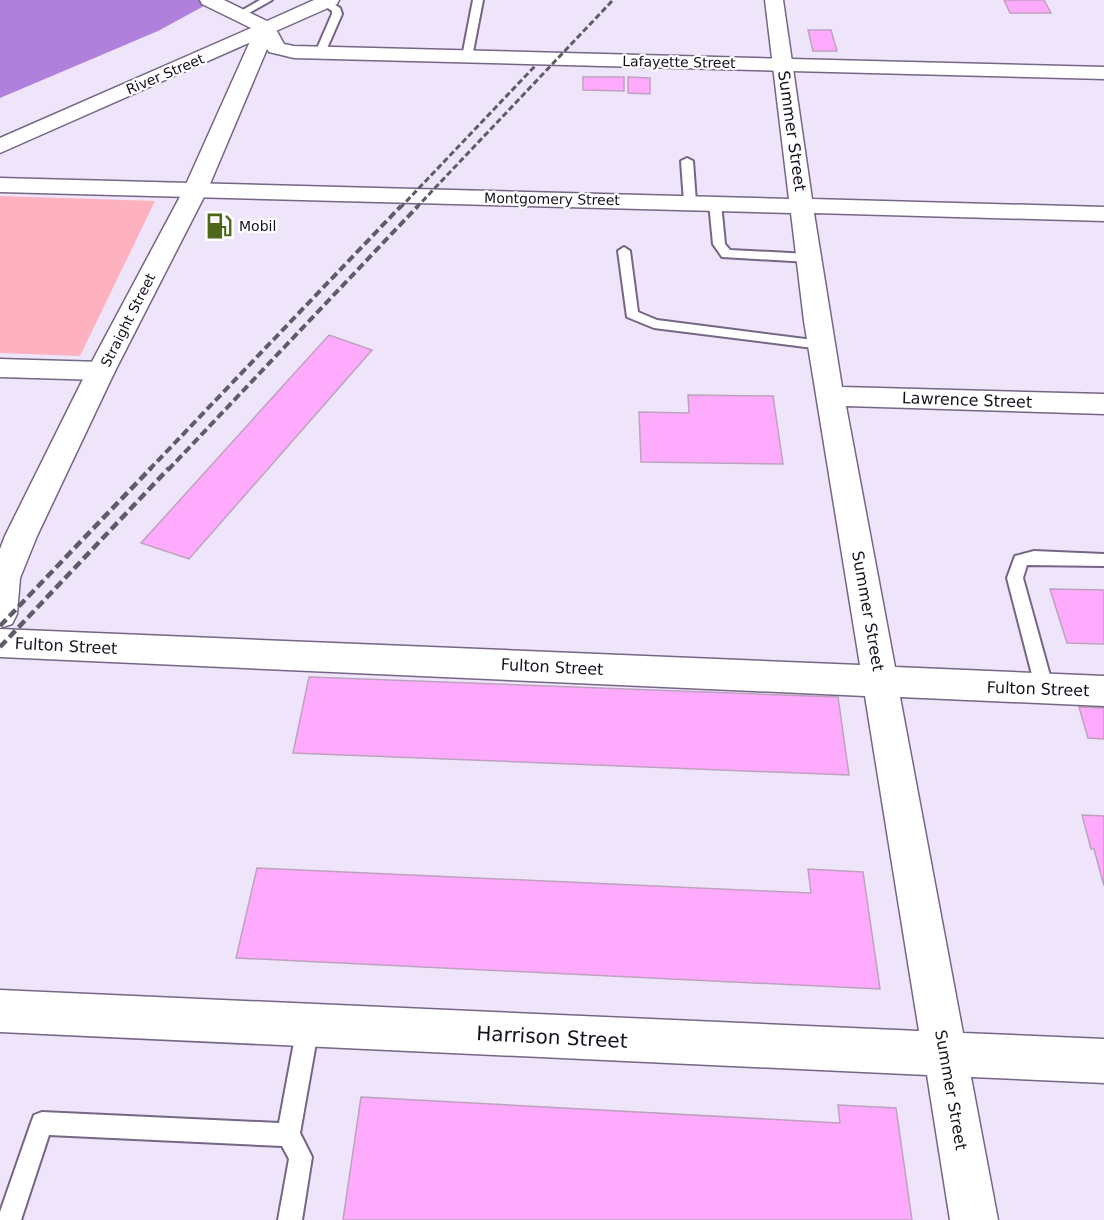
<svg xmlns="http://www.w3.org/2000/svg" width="1104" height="1220" viewBox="0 0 1104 1220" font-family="'DejaVu Sans',sans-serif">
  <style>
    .green { fill: #feb1bf }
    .water { fill: #b080dd }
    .building { fill: #feabfe; stroke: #bea2bd; stroke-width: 1.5 }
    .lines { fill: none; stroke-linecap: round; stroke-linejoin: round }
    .lane-casing { stroke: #756685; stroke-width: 4 }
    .street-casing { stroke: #756685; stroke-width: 3 }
    .secondary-casing { stroke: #756685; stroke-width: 3 }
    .primary-casing { stroke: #756685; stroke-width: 3 }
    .lane { fill: #fff; fill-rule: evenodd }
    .street { fill: #fff; fill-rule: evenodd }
    .secondary { fill: #fff; fill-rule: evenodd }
    .primary { fill: #fff; fill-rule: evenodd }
    .rail-far2 { stroke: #615a69; stroke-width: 3; stroke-dasharray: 6 3; stroke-linecap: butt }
    .rail-far1 { stroke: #615a69; stroke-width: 4; stroke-dasharray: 8 4; stroke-linecap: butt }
    .rail { stroke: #615a69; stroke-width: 4.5; stroke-dasharray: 9 4.5; stroke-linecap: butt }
    .labels { text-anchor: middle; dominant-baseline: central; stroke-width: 4.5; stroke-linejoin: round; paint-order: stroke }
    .far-street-label { font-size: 14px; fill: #17111d; stroke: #fff }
    .far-poi-label { font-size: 14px; fill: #17111d; stroke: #fff; text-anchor: start }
    .street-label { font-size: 16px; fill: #17111d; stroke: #fff }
    .near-street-label { font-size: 20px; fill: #17111d; stroke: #fff }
  </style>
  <rect width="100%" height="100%" fill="#efe5fa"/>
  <polygon class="green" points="0,196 155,201 80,356 0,353"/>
  <polygon class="water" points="0,0 215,0 158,31 0,98"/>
  <g class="building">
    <polygon points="1004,0 1044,0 1051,13 1010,13"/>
    <polygon points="808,30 831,30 837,51 813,51"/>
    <polygon points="583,77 624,77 624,91 583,90"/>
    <polygon points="628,77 650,78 650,94 628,93"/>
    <polygon points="329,335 372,350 189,559 141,543"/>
    <polygon points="688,395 773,396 783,464 641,462 639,412 689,413"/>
    <polygon points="1050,589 1104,590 1104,644 1067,643"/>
    <polygon points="309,677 838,697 849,775 293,753"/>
    <polygon points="1079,707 1104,708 1104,739 1088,738"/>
    <polygon points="1082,815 1104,816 1104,886 1094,849 1091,849"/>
    <polygon points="257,868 811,893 808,869 863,872 880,989 236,958"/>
    <polygon points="361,1097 840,1123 838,1105 896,1108 912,1220 343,1220"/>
  </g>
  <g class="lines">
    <g class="lane-casing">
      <g id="lane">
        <polygon points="260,0 272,0 242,17 234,15"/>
        <polygon points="322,0 328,0 340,8 342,14 325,53 320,56 315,53 332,14 332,11 322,4"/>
        <polygon points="473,0 483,0 472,57 467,60 462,57"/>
        <polygon points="687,158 693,161 696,202 690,205 684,202 681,161"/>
        <polygon points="715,199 721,203 725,244 730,250 809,254 815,258 809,262 722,257 713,244 709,203"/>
        <polygon points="624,247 630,251 638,312 657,320 821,341 828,345 821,349 654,328 627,317 618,251"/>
        <polygon points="1034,551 1104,554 1104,566 1027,565 1023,578 1054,690 1051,695 1045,698 1039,695 1036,690 1007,578 1015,556"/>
        <polygon points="308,1015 316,1018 319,1026 300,1133 312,1157 302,1220 278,1220 289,1159 282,1146 49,1135 21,1220 0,1220 0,1212 31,1123 34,1115 42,1112 279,1123 297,1026 300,1018"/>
      </g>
    </g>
    <g class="street-casing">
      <g id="street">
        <polygon points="765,0 783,0 812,199 1104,207 1104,221 814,213 842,387 1104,394 1104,414 846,406 895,667 1104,676 1104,706 900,697 963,1033 1104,1039 1104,1083 971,1077 998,1220 950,1220 927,1075 0,1032 0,990 919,1031 865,696 0,657 0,629 860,665 804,321 791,213 0,192 0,178 789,199"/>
        <polygon points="0,359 101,362 111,364 115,371 111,378 101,380 0,377"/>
      </g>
    </g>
    <g class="secondary-casing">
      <polygon id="secondary" points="266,22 273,24 284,44 294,46 1104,67 1104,79 294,58 269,52 267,49 207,191 115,371 37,536 20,578 17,614 12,624 0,628 0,549 5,536 87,371 183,191 256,28"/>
    </g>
    <g class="primary-casing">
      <polygon id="primary" points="200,0 224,0 267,21 314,0 339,0 337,4 0,153 0,138 251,28 202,4"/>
    </g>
    <use href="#lane" class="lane"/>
    <use href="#street" class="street"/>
    <use href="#secondary" class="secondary"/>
    <use href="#primary" class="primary"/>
    <g class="rail-far2">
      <polyline points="400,208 536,65"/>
      <polyline points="416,208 613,0"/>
    </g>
    <g class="rail-far1">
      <polyline points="149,470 401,206"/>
      <polyline points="168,470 418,206"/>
    </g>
    <g class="rail">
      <polyline points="0,626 151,468"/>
      <polyline points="0,647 169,468"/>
    </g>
  </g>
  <defs>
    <g id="fuel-bare" transform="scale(2.07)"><path d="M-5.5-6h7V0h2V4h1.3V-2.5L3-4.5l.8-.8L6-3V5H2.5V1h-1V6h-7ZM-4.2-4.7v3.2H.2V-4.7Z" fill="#4d681b" stroke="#fff" stroke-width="2.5" paint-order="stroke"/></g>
  </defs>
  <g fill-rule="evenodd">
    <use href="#fuel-bare" x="219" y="226"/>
  </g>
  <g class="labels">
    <g class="far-street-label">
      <text transform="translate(679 62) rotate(1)">Lafayette Street</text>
      <text transform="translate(165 74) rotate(-23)">River Street</text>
      <text transform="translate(552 199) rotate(1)">Montgomery Street</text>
      <text transform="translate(128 320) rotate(-63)">Straight Street</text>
    </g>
    <g class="far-poi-label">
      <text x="239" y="226">Mobil</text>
    </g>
    <g class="street-label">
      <text transform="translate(792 131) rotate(82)">Summer Street</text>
      <text transform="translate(967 400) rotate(2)">Lawrence Street</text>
      <text transform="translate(868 611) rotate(80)">Summer Street</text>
      <text transform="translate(66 646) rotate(3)">Fulton Street</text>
      <text transform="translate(552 667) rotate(3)">Fulton Street</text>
      <text transform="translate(1038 689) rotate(2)">Fulton Street</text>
      <text transform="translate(951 1090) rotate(80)">Summer Street</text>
    </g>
    <g class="near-street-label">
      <text transform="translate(552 1037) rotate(3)">Harrison Street</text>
    </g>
  </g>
</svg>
